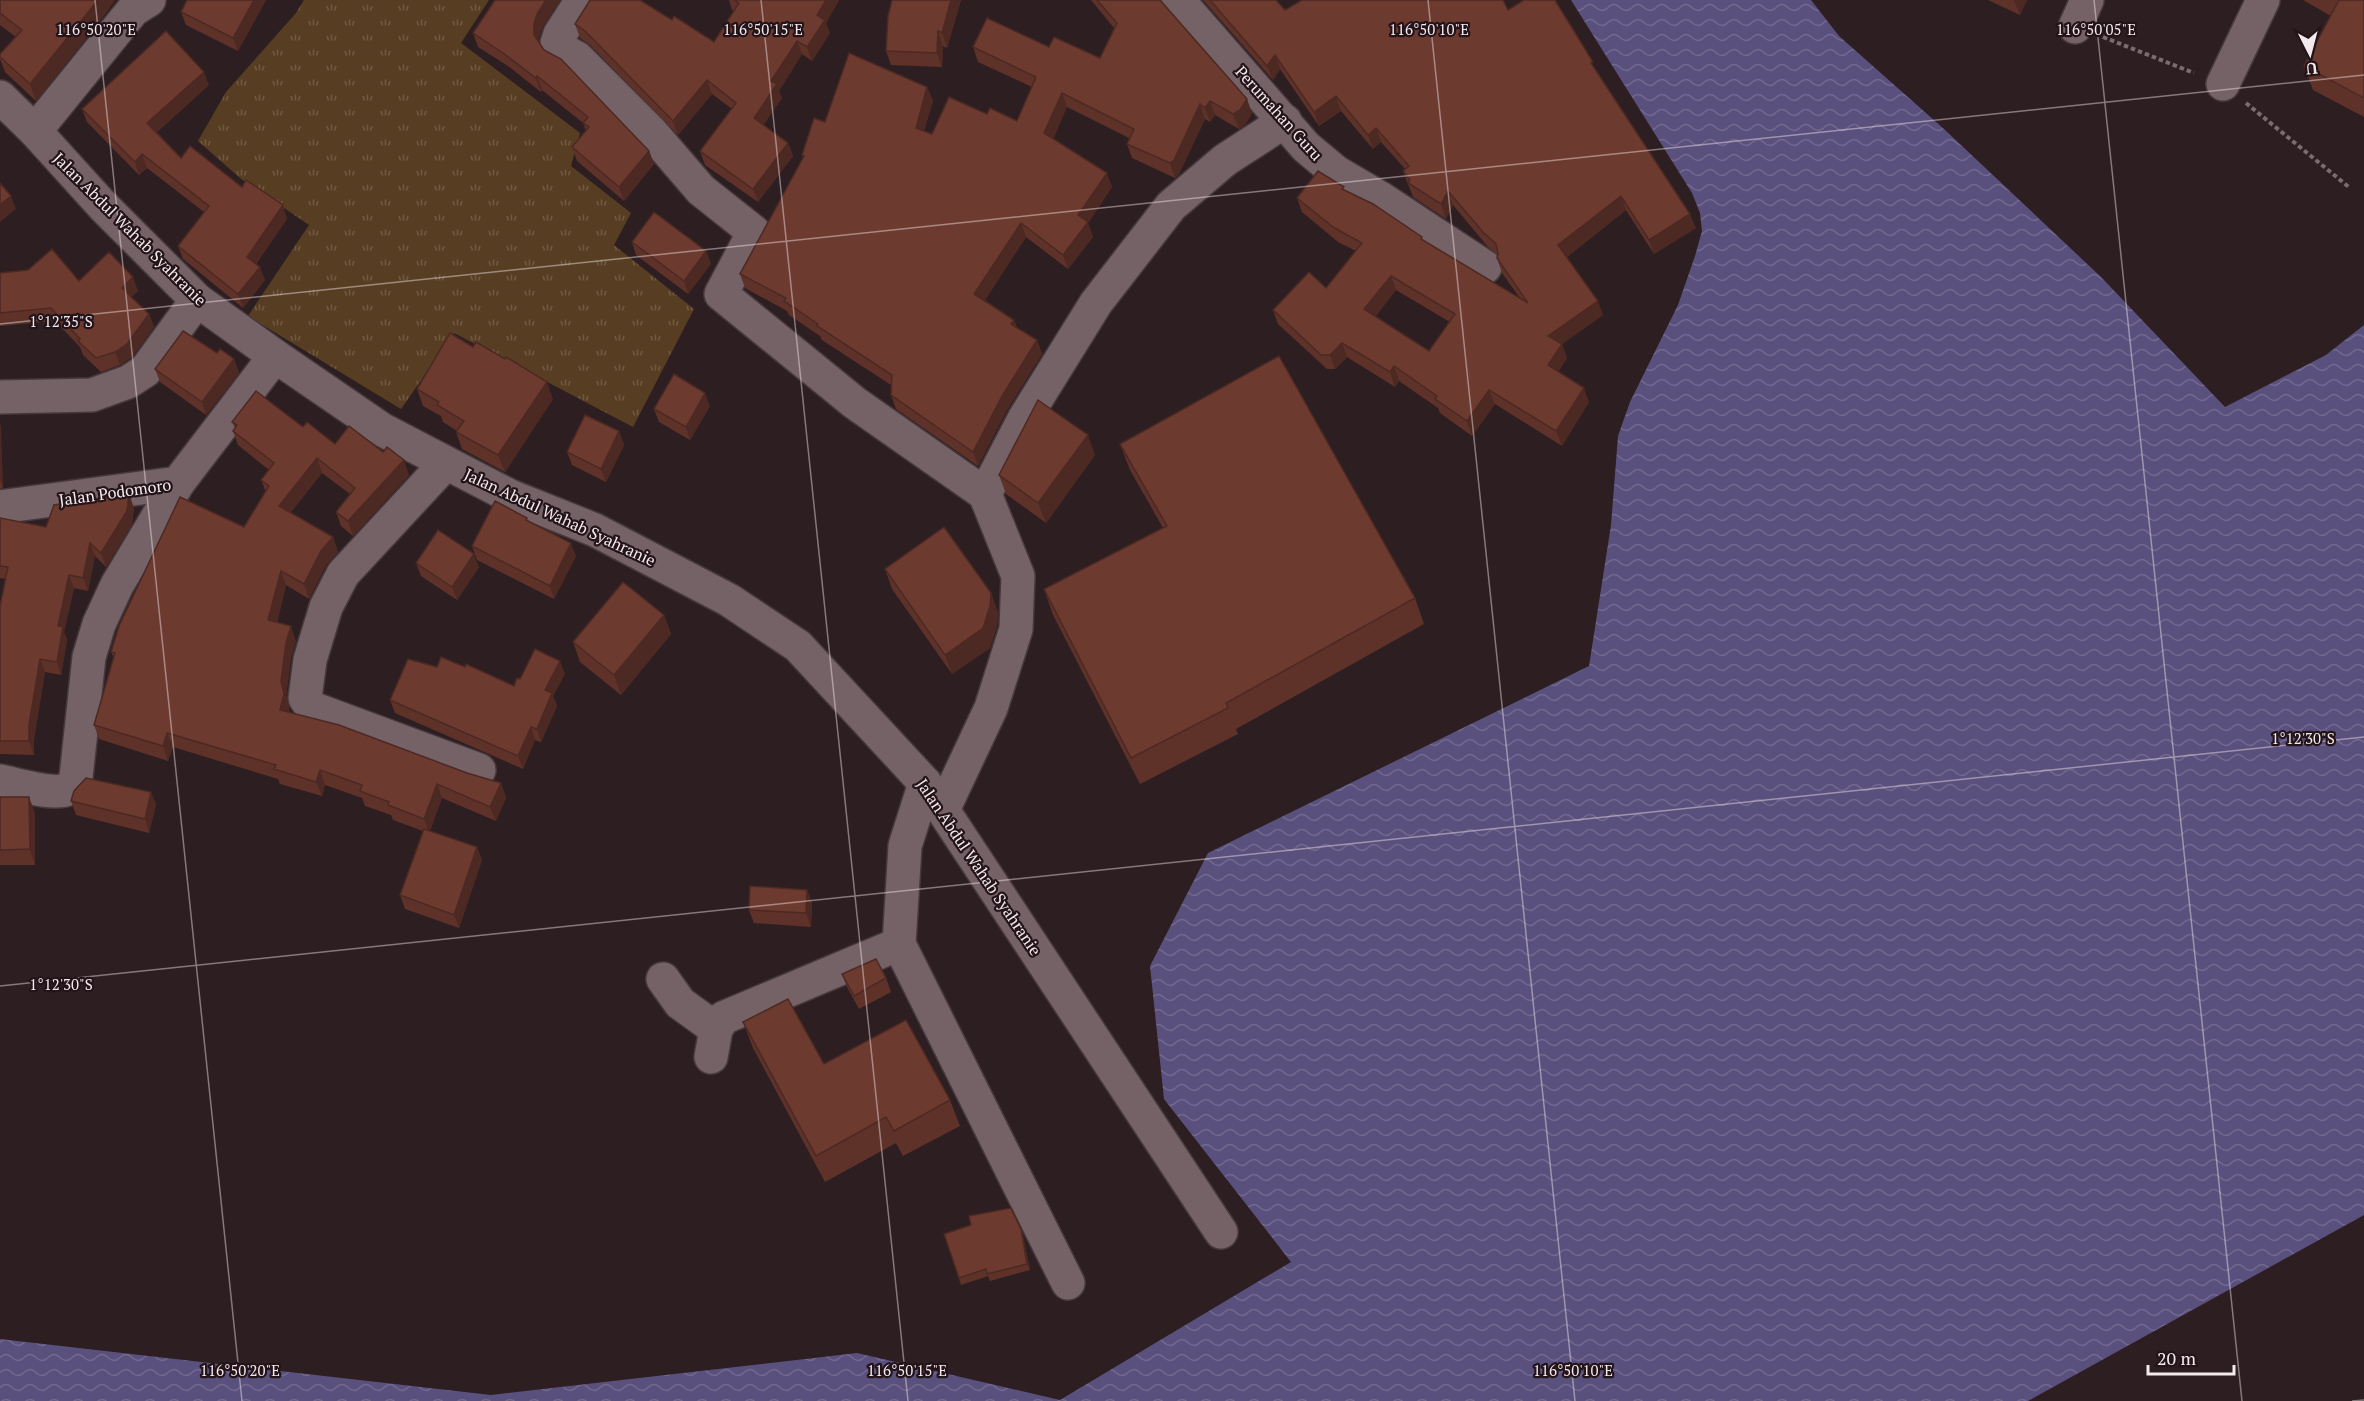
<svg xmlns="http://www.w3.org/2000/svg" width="2364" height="1401" viewBox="0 0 2364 1401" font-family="'PT Serif',serif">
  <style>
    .grass { fill: url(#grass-tufts) }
    .water { fill: url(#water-waves) }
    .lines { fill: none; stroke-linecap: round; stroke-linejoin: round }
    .minor-casing { stroke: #46393d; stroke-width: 36 }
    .path { stroke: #7a6c70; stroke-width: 4; stroke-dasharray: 4.5 3; stroke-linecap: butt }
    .minor { stroke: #756267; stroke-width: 33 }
    .wall { fill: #5e3229; fill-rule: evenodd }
    .shaded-wall { fill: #4c2922 }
    .building { fill: #6d3a30; stroke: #4c2922; stroke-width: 1.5; fill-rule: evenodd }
    .ticks { fill: none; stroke: #f4e9ec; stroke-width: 1.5; stroke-opacity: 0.45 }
    .labels { text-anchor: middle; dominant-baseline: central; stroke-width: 4.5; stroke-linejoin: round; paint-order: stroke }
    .street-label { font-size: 16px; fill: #f4e9ec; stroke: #231419 }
    .ticks-label { font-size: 15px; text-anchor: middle; fill: #f4e9ec; stroke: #231419; stroke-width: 4.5; stroke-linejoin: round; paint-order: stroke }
  </style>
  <defs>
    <pattern id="grass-tufts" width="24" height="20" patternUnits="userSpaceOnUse" patternTransform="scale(1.5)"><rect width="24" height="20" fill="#573e23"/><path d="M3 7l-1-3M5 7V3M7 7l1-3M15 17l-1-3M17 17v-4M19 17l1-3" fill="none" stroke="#705a43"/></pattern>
    <pattern id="water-waves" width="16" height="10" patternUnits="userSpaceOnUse" patternTransform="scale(1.5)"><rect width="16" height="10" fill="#5a507d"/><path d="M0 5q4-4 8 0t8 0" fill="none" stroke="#726990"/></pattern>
  </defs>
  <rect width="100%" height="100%" fill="#2d1e22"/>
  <polygon class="grass" points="304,0 489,0 461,43 580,133 571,166 631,213 614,245 694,309 633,427 454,333 401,409 248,316 309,225 240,178 198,141 226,92 296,13"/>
  <polygon class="water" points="1571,0 1811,0 1839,36 1944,129 2101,277 2225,407 2326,355 2364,325 2364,1215 2028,1401 0,1401 0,1339 491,1395 857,1353 1060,1400 1291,1262 1164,1099 1150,966 1208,853 1589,666 1611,525 1618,436 1630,402 1678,305 1695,256 1702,231 1700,213 1692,193"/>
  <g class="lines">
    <g class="minor-casing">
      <g id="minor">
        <polyline points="582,0 560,34 557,43 559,48 577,58 652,133 701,190 754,232 721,294 855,403 985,494"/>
        <polyline points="1178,0 1306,147 1336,172 1382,199 1485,267"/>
        <polyline points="2075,27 2087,0"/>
        <polyline points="2223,84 2263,0"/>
        <polyline points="0,97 35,131 103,206 197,300 275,356 383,430 510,496 595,530 729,600 798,646 925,783 1221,1232"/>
        <polyline points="35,131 133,10 149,0"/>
        <polyline points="0,397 92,395 128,382 145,371 197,300"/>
        <polyline points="446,463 343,574 326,607 310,660 305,698 312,708 479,770"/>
        <polyline points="0,507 178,483 275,356"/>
        <path d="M 0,781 C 16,784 54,796 68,789 C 73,786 74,782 76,777 L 89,657 L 99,624 L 117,585 L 178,483"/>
        <polyline points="925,783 905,846 899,944 1068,1283"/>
        <polyline points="943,810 991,708 1016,629 1018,576 985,494 1024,419 1096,303 1171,206 1225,160 1285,121"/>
        <polyline points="663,979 680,1003 716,1029"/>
        <polyline points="711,1057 716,1029 723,1018 899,944"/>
      </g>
    </g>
    <g class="path">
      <polyline points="2103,37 2194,73"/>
      <polyline points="2246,103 2350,188"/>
    </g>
    <use href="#minor" class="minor"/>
  </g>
  <g class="wall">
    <polygon points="0,0 115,0 102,18 36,101 5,72 0,59 0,54 16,37 0,25"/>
    <polygon points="187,0 266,0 238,51 186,25 181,12"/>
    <polygon points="495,0 560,0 542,28 539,38 539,43 544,50 649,151 654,164 624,201 577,161 572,147 586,131 583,123 542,90 541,92 508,66 478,47 473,33"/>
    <polygon points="729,0 839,0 826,23 830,33 812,61 802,54 779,91 782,98 763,125 788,143 793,156 758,202 705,165 700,151 732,109 712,94 678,135 590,45 580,38 575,24 672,20 714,42 734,11 732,10"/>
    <polygon points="892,0 961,0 947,48 943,46 942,67 891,65 886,51"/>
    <polygon points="1091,0 1160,0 1252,113 1245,125 1239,129 1215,115 1210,122 1205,119 1179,174 1175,178 1132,158 1127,144 1129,138 1067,107 1053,138 1112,187 1088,223 1093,237 1068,269 1026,237 985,300 1014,320 1017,328 1037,340 1042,354 1007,410 978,466 896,409 891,395 891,385 822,340 820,336 789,315 787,311 745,288 740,274 803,158 802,155 825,122 927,87 933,101 924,131 932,134 987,114 1017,121 1032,87 978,62 973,47 1049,47 1100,58 1114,28"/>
    <path d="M 1203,0 L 1276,0 L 1285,10 L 1508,10 L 1597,71 L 1696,228 L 1654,254 L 1626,210 L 1567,257 L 1603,315 L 1562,344 L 1567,358 L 1558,372 L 1589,402 L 1562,446 L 1495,404 L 1472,436 L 1440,413 L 1438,408 L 1399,381 L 1395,387 L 1347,357 L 1335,369 L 1327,369 L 1278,324 L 1273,310 L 1326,288 L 1356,251 L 1338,242 L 1302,212 L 1297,198 L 1345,190 L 1423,241 L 1520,298 L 1502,273 L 1497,258 L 1498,255 L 1488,247 L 1453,205 L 1446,219 L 1413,197 L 1403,171 L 1405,169 L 1381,142 L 1373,149 L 1341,111 L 1319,126 L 1280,69 L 1273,80 ZM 1396,290 L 1450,322 L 1429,351 L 1375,317 Z"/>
    <polygon points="1988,0 2027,0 2020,15"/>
    <polygon points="2303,0 2364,0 2364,117 2313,90 2304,66 2331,16"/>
    <polygon points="209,85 157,132 181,158 242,187 287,219 256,264 265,280 243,308 183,259 178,246 204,212 147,168 139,175 87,122 82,109"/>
    <polygon points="632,242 706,251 711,264 688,294 636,255"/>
    <polygon points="0,273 79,281 138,291 131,297 149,314 154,327 132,357 120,365 101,372 83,355 80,347 55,321 0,326"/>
    <polygon points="217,353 234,359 239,373 206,415 160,382 155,369"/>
    <polygon points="417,389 553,399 505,472 462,449 456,432 457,431 443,422 441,416 423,406"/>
    <polygon points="710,406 690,440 659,422 654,409"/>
    <polygon points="232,422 303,427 335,444 409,475 353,536 341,526 336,512 350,494 322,473 291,512 333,537 338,552 326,565 309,599 286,585 277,623 296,641 291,657 286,696 289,708 289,712 467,773 501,783 506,798 496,821 442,798 430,831 477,847 482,860 459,928 405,909 400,895 423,831 393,820 391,815 365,806 362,798 325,785 322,796 280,784 278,779 173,747 168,761 99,739 94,725 114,658 111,652 244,527 266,492 261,480 269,470 238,445 233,431 235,428"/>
    <polygon points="0,424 3,488 0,489"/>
    <polygon points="619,431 624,445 606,482 572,465 567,452"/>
    <polygon points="1120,444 1415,598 1424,624 1236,729 1238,734 1140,784 1053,615 1044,589 1163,528 1130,470"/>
    <polygon points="1095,455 1046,523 1006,494 999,475"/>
    <polygon points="134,508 132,524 106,567 95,556 88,591 74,588 64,632 67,640 61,675 45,672 34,739 34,755 0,754 0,606 6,579 0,578 0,518 46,527"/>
    <polygon points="472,546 576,556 554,599 477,560"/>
    <polygon points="416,563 479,567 457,600 421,576"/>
    <polygon points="885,569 991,593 998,613 997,626 990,648 952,674 892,589"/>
    <polygon points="664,615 671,634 621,695 580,662 573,642"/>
    <polygon points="437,667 465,667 514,686 520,679 565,674 553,696 557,706 541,742 535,740 523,769 395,713 390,700"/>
    <polygon points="151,792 156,805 149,833 76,815 71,801"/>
    <polygon points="0,797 35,813 35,865 0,865"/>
    <polygon points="807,890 812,903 811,927 754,923 749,910"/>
    <polygon points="842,974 886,978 891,992 859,1009 847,987"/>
    <polygon points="743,1022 824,1064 950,1100 960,1126 903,1156 896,1143 825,1182 753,1048"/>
    <polygon points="1021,1229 1023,1236 1030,1270 990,1281 988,1276 961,1285 944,1234"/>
  </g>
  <g class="shaded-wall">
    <polygon points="98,0 115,0 102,18 36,101 30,84"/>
    <polygon points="254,0 266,0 238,51 233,38"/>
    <polygon points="546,0 560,0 542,28 539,38 539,49 534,35 534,24 537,14"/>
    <polygon points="826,0 839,0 826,23 830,33 812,61 807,47 817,15"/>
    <polygon points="951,0 961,0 947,48 942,33"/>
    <polygon points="2014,0 2027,0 2020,15"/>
    <polygon points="938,31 943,46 942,67 937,53"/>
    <polygon points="797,41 802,54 779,91 782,98 759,132 754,118 771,81"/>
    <polygon points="1275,55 1280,69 1273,80 1267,66"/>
    <polygon points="204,72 209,85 152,136 147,123"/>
    <polygon points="537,76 542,90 541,92 536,78"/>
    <polygon points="707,80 712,94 678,135 673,121"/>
    <polygon points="927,87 933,101 921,142 916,128"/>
    <polygon points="1062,93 1067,107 1050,147 1044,133"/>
    <polygon points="1336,96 1341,111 1319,126 1314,112"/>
    <polygon points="1247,99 1252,113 1245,125 1239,129 1233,114"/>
    <polygon points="1210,101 1215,115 1210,122 1205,108"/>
    <polygon points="1200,104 1205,119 1179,174 1175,178 1170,163"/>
    <polygon points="1376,128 1381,142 1373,149 1368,135"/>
    <polygon points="788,143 793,156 758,202 753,189"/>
    <polygon points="649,151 654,164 624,201 619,187"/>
    <polygon points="142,154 147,168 139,175 135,162"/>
    <polygon points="1107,173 1112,187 1088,223 1093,237 1068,269 1063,255 1078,215"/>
    <polygon points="1448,191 1453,205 1446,219 1441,204"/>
    <polygon points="11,196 16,209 0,222 0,205"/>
    <polygon points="1621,196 1626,210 1564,259 1558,245"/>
    <polygon points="283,205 287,219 251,270 247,257"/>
    <polygon points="1690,214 1696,228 1654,254 1649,240"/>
    <polygon points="1021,223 1026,237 980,308 974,294"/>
    <polygon points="706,251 711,264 688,294 684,281"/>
    <polygon points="260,267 265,280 243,308 238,294"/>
    <polygon points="1391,276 1396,290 1369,324 1364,309"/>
    <polygon points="133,277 138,291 126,302 122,288"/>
    <polygon points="1598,301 1603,315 1562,344 1567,358 1553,379 1548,365 1548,336"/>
    <polygon points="149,314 154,327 132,357 120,365 115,352"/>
    <polygon points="1014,320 1019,334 1011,324"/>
    <polygon points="1037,340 1042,354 1007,410 978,466 973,452 1002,396"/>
    <polygon points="1342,343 1347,357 1335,369 1330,355"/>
    <polygon points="234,359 239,373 206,415 202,402"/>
    <polygon points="1394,366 1399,381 1395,387 1390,372"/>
    <polygon points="547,382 553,399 505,472 498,455"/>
    <polygon points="1584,388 1589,402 1562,446 1556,431"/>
    <polygon points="1489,390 1495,404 1472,436 1467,421"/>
    <polygon points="705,393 710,406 690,440 686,427"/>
    <polygon points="0,424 1,426 3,488 0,479"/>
    <polygon points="619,431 624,445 606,482 601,469"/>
    <polygon points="1088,435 1095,455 1046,523 1038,503"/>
    <polygon points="317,458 322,473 284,520 279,506"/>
    <polygon points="404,460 409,475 353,536 348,521"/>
    <polygon points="129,494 134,508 132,524 106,567 101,553"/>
    <polygon points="333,537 338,552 326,565 309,599 304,584 321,551"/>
    <polygon points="90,543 95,556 88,591 83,578"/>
    <polygon points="571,543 576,556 554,599 550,586"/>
    <polygon points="474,554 479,567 457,600 452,587"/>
    <polygon points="281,571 286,585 274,635 268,620"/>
    <polygon points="69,575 74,588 64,632 67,640 61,675 57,662 58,626"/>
    <polygon points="991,593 998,613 997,626 990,648 952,674 945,655"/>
    <polygon points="664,615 671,634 621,695 614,675"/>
    <polygon points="291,626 296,641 291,657 286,696 289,708 285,724 280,710 281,681 286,643"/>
    <polygon points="40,659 45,672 34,739 34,755 29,741 29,725"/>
    <polygon points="560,661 565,674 553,696 557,706 541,742 537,729 545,690"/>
    <polygon points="531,727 535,740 523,769 518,756"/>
    <polygon points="167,733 173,747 168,761 163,746"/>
    <polygon points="320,770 325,785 322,796 316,782"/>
    <polygon points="501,783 506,798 496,821 490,807"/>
    <polygon points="437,784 442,798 429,833 424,819"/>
    <polygon points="151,792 156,805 149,833 145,819"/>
    <polygon points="29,797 35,813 35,865 30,849"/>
    <polygon points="477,847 482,860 459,928 454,915"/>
    <polygon points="807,890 812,903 811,927 806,913"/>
    <polygon points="1021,1229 1023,1236 1030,1270 1027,1264"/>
  </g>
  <g class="building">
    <polygon points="0,0 98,0 30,84 0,57 0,54 22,30 0,13"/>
    <polygon points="187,0 254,0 233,38 181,12"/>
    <polygon points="495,0 546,0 537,14 534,24 534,35 544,50 561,59 649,151 619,187 572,147 589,127 583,123 588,117 537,76 536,78 503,53 473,33"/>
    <polygon points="590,0 640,0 672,20 674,16 714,42 739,3 734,0 826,0 817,15 825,20 807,47 797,41 771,81 777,84 754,118 788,143 753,189 700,151 736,103 707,80 673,121 585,31 575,24"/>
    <polygon points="892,0 951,0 942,33 938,31 937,53 886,51 888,16"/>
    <polygon points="1097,0 1160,0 1247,99 1240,110 1233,114 1210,101 1205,108 1200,104 1174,160 1170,163 1127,144 1134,129 1062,93 1044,133 1107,173 1078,215 1088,222 1063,255 1021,223 974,294 1014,320 1011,324 1037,340 1002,396 973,452 891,395 892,375 817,326 818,324 784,301 786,298 740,274 804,156 802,155 814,118 825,122 849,53 927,87 916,128 932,134 949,97 987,114 990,108 1017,121 1036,77 973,47 987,18 1049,47 1054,37 1100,58 1117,23"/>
    <path d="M 1210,0 L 1276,0 L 1285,10 L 1302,0 L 1503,0 L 1508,10 L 1524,0 L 1555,0 L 1593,62 L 1591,63 L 1690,214 L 1649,240 L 1621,196 L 1558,245 L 1598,301 L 1548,336 L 1562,344 L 1548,365 L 1584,388 L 1556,431 L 1489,390 L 1467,421 L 1435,399 L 1437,396 L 1394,366 L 1390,372 L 1342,343 L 1330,355 L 1321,355 L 1273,310 L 1309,272 L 1326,288 L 1362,243 L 1333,227 L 1297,198 L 1318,171 L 1344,187 L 1342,189 L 1373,204 L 1422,237 L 1421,239 L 1528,303 L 1497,258 L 1498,253 L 1496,244 L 1483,232 L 1448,191 L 1441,204 L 1408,183 L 1410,180 L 1403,171 L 1409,166 L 1376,128 L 1368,135 L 1336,96 L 1314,112 L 1275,55 L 1267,66 ZM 1391,276 L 1455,314 L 1429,351 L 1364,309 Z"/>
    <polygon points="2339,0 2364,0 2364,98 2304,66"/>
    <polygon points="166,31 204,72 147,123 181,158 190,146 242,187 246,180 283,205 247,257 260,267 238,294 178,246 209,206 142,154 135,162 82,109"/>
    <polygon points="0,183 11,196 0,205"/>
    <polygon points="654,212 706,251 684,281 632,242"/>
    <polygon points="52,249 79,281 109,252 133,277 122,288 149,314 127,344 115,352 96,358 78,341 80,339 51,308 0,313 0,273 28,270"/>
    <polygon points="183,331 217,353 220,349 234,359 202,402 155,369"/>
    <polygon points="450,333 473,347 476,342 505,359 506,357 547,382 498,455 456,432 464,421 437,405 439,402 417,389"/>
    <polygon points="1279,356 1415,598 1226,703 1228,708 1131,758 1044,589 1167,526 1120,444"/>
    <polygon points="674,374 705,393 686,427 654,409"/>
    <polygon points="256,391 303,427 307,422 335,444 349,426 383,452 387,447 404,460 348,521 336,512 355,488 317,458 279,506 333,537 321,551 304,584 281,571 268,620 291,626 286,643 281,681 284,694 280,710 339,725 467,773 501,783 490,807 437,784 424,819 388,805 389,802 360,791 362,785 320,770 316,782 274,769 276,765 167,733 163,746 94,725 115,653 111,652 119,626 180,497 244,527 269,486 261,480 274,463 233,431 237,425 232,422"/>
    <polygon points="1038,400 1088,435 1038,503 999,475"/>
    <polygon points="585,415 619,431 601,469 567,452"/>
    <polygon points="129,494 127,511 101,553 90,543 83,578 69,575 58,626 63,627 57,662 40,659 29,725 29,741 0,741 0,606 8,567 0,566 0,518 46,527 54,505"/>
    <polygon points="495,501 527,518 526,520 571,543 550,586 472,546"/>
    <polygon points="944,527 991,593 990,606 983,628 945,655 885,569"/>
    <polygon points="438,530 474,554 452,587 416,563"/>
    <polygon points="623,582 664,615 614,675 573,642"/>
    <polygon points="535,649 560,661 545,690 552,693 537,729 531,727 518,756 390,700 408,659 437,667 441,657 465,667 466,664 514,686 517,678 520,679"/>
    <polygon points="86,778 151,792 145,819 71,801 74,791"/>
    <polygon points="0,797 29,797 30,849 0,850"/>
    <polygon points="424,829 477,847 454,915 400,895"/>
    <polygon points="750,886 807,890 806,913 749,910"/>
    <polygon points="876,959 886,978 854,996 842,974"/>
    <polygon points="788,999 824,1064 906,1020 950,1100 894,1131 886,1117 816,1156 743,1022"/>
    <polygon points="1011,1208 1021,1229 1027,1264 987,1274 986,1269 959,1278 944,1234 971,1225 969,1216"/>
  </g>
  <path class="ticks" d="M 95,0 L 242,1401M 761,0 L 908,1401M 1428,0 L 1575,1401M 2094,0 L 2242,1401M 0,324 L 2364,75M 0,986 L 2364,737M 2352,1401 L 2364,1400"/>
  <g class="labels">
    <g class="street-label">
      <text transform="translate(1279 113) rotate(48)">Perumahan Guru</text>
      <text transform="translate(130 229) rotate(45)">Jalan Abdul Wahab Syahranie</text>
      <text transform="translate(115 492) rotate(-8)">Jalan Podomoro</text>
      <text transform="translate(560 517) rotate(25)">Jalan Abdul Wahab Syahranie</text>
      <text transform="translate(979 867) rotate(56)">Jalan Abdul Wahab Syahranie</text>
    </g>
  </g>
  <g class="ticks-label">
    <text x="96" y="35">116°50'20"E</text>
    <text x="763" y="35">116°50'15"E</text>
    <text x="1429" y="35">116°50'10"E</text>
    <text x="2096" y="35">116°50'05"E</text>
    <text x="61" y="327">1°12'35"S</text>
    <text x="2303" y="744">1°12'30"S</text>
    <text x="61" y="990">1°12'30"S</text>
    <text x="240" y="1376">116°50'20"E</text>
    <text x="907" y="1376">116°50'15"E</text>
    <text x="1573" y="1376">116°50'10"E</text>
  </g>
  <g transform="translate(2310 54) rotate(174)" stroke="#231419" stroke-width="4.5" paint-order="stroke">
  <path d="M0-4.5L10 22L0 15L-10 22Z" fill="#f4e9ec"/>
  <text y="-9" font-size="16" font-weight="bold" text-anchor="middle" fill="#f4e9ec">U</text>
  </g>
  <path d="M2148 1365v9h86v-9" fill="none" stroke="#f4e9ec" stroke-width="3"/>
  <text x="2157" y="1365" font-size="18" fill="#f4e9ec" stroke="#231419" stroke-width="4.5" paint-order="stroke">20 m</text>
</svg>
